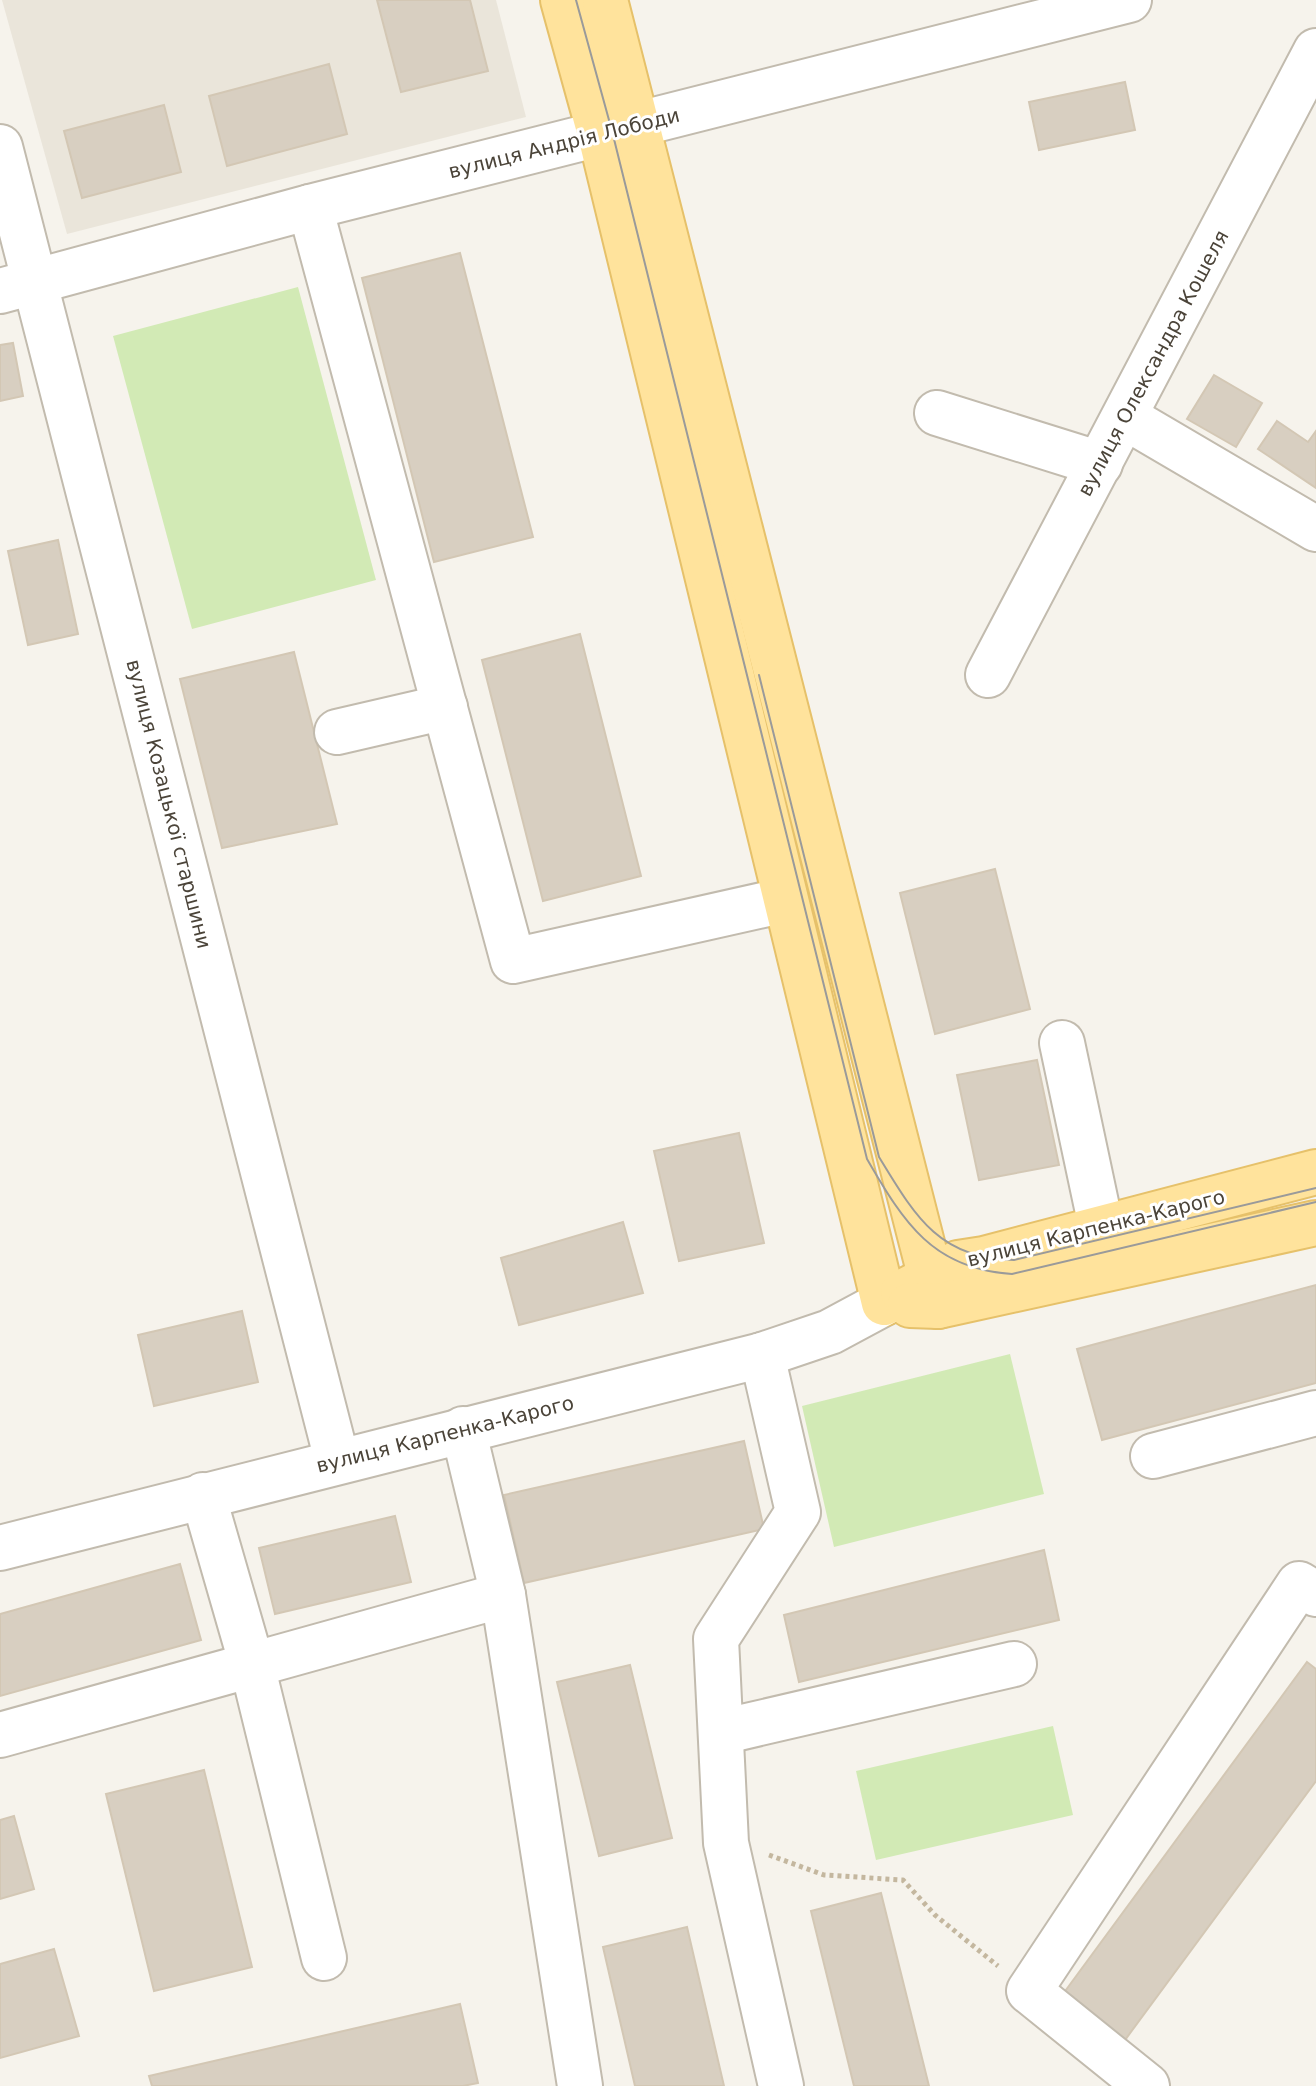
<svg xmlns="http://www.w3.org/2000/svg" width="1316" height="2086" viewBox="0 0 1316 2086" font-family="'DejaVu Sans',sans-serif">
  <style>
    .residential { fill: #eae5da }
    .green { fill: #d2eab5 }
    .building { fill: #d8cfc1; stroke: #d3c7b4; stroke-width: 2 }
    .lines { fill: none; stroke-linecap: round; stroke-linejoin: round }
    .minor-casing { stroke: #c2bbae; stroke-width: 48 }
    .major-casing { stroke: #e6c16a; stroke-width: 48 }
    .path { stroke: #c4b79f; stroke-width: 5; stroke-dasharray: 4 4; stroke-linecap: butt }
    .minor { stroke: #fff; stroke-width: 44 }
    .major { stroke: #ffe39c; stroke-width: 44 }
    .tram { stroke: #9a9a9a; stroke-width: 2 }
    .labels { text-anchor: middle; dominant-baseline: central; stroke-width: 6; stroke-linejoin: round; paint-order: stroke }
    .street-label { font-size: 20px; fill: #4b4439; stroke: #fff }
  </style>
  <rect width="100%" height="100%" fill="#f6f3ec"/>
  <polygon class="residential" points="2,0 496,0 526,117 67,234"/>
  <g class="green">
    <polygon points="298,287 376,580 192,629 113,336"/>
    <polygon points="1010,1354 1044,1494 834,1547 802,1406"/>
    <polygon points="1053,1726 1073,1815 876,1860 856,1771"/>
  </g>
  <g class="building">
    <polygon points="377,0 470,0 488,71 401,92"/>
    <polygon points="329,64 347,134 227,166 209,96"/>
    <polygon points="1125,82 1135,130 1039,150 1029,102"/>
    <polygon points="164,105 181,172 82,198 64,131"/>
    <polygon points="460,253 533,537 434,562 362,278"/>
    <polygon points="13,343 23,396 0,401 0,345"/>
    <polygon points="1214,375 1262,403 1236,447 1187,419"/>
    <polygon points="1277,421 1308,442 1316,431 1316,488 1258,449"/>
    <polygon points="58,540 78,634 28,645 8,551"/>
    <polygon points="580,634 641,876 543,901 482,660"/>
    <polygon points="294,652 337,824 222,848 180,679"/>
    <polygon points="995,869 1030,1009 935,1034 900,893"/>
    <polygon points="1037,1060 1059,1165 979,1180 957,1075"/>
    <polygon points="739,1133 764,1243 679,1261 654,1151"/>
    <polygon points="623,1222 643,1293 519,1325 501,1258"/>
    <polygon points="1316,1285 1316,1383 1102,1440 1077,1349"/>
    <polygon points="242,1311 258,1382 154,1406 138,1335"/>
    <polygon points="744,1441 764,1529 524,1583 504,1495"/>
    <polygon points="395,1516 411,1582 275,1614 259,1548"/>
    <polygon points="1044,1550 1059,1620 799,1682 784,1615"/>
    <polygon points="180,1564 201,1640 0,1696 0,1614"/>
    <polygon points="1307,1662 1316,1669 1316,1781 1125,2040 1063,1994"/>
    <polygon points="630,1665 672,1838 599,1856 557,1682"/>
    <polygon points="204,1770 252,1967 154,1991 106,1794"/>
    <polygon points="14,1816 34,1889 0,1899 0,1820"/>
    <polygon points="881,1893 929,2086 854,2086 811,1911"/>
    <polygon points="687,1927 724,2086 635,2086 603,1947"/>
    <polygon points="54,1949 79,2036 0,2058 0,1964"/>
    <polygon points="460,2004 478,2083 463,2086 152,2086 149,2076"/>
  </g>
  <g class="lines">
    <g class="minor-casing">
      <g id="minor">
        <polyline points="0,147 337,1460"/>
        <polyline points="310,207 513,961 785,900"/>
        <polyline points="0,291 310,207 1129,0"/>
        <polyline points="937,413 1100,464"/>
        <polyline points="1125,417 1316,529"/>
        <polyline points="988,675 1316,51"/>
        <polyline points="337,732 445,707"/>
        <polyline points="1062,1043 1109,1264"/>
        <polyline points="762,1355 798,1512 716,1639 726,1843 781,2086"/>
        <polyline points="1153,1456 1316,1413"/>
        <polyline points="203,1495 252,1665 324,1958"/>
        <polyline points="0,1548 762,1355 830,1332 884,1303"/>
        <polyline points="503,1595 580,2086"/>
        <polyline points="721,1732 1014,1664"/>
        <polyline points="0,1735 503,1595 463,1429"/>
        <polyline points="1147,2086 1029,1991 1299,1584 1316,1594"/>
      </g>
    </g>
    <g class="major-casing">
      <g id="major">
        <polyline points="563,0 600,134 884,1303"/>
        <polyline points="605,0 938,1306"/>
        <polyline points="903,1292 958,1263 984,1259 1316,1172"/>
        <polyline points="910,1305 938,1306 1316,1223"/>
      </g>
    </g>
    <polyline class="path" points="769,1855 824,1875 903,1880 935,1915 998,1966"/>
    <use href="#minor" class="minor"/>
    <use href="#major" class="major"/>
    <g class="tram">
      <path d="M 576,0 L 612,131 L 867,1159 C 904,1223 933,1269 1012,1274 L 1316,1202"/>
      <path d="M 759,675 L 879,1157 C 915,1216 939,1259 1014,1260 L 1316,1188"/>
    </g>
  </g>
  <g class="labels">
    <g class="street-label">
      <text transform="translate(564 143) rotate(-14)">вулиця Андрія Лободи</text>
      <text transform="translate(1153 363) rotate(-62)">вулиця Олександра Кошеля</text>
      <text transform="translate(169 804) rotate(76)">вулиця Козацької старшини</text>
      <text transform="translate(1096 1228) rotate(-14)">вулиця Карпенка-Карого</text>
      <text transform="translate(445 1434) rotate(-14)">вулиця Карпенка-Карого</text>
    </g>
  </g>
</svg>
